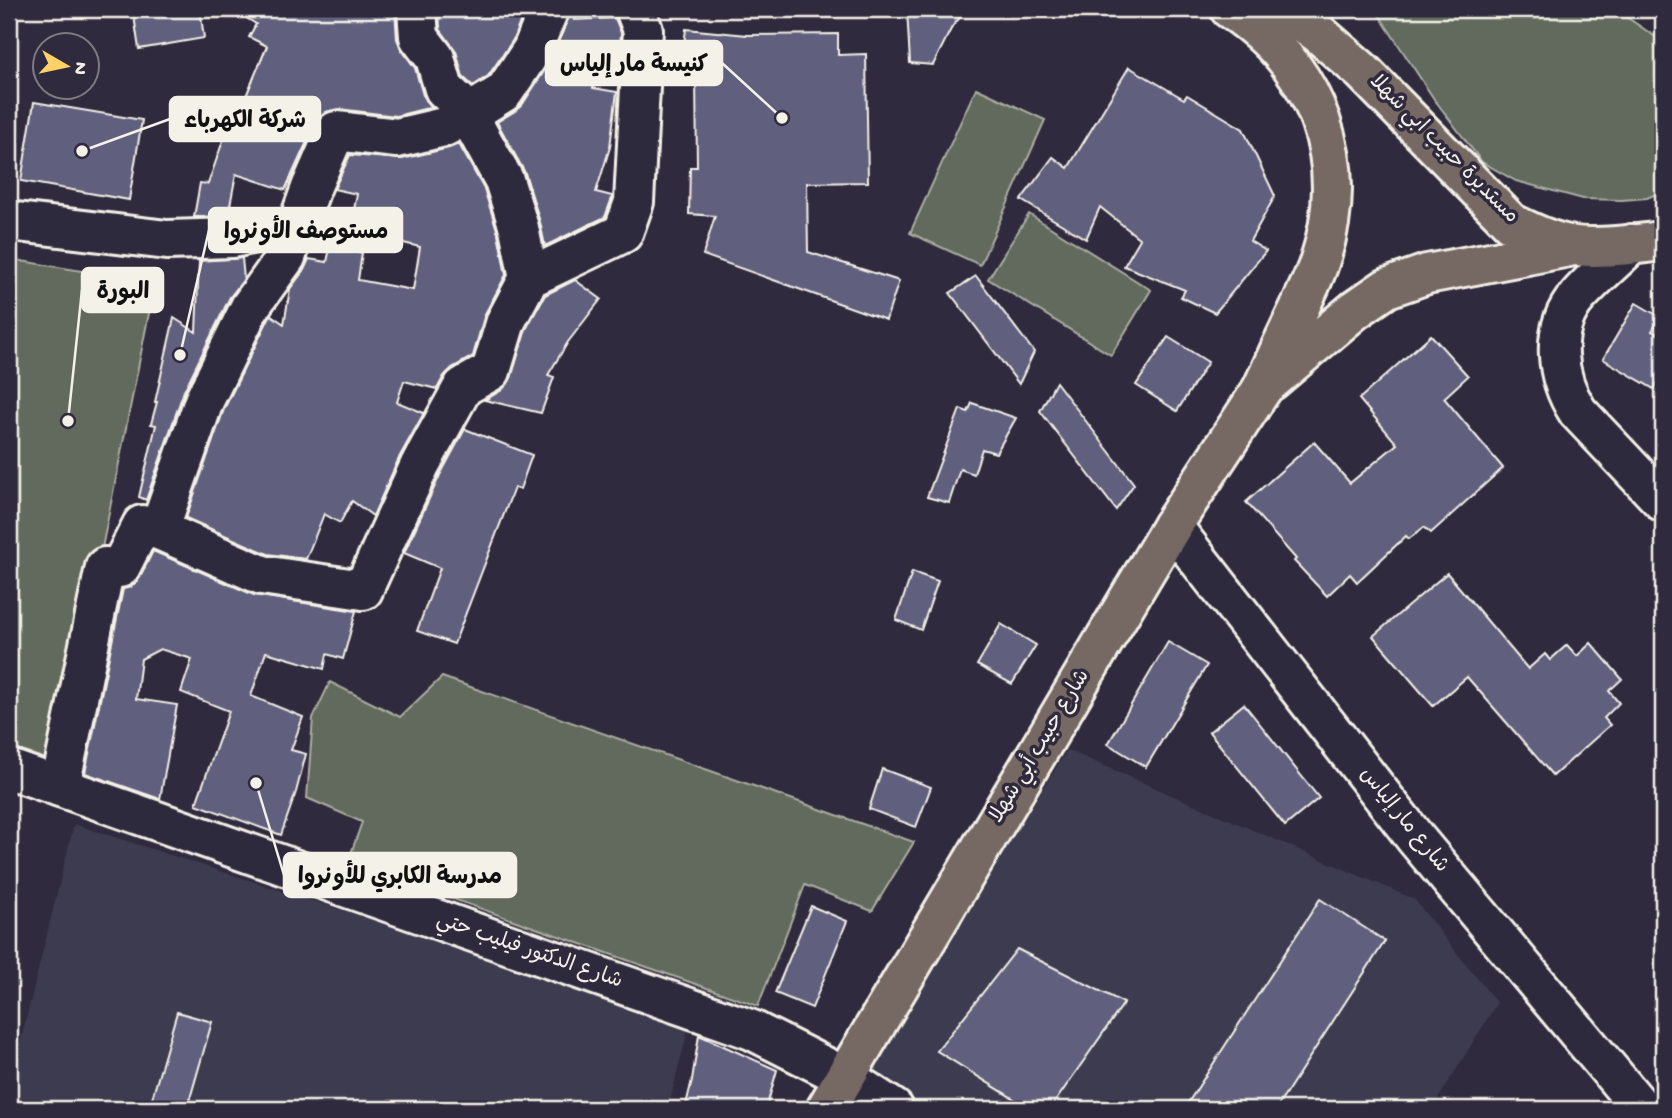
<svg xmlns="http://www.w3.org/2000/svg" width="1672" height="1118" viewBox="0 0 1672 1118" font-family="'Gochi Hand','Playpen Sans Arabic',sans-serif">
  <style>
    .built { fill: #3e3a50 }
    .green { fill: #626a5d; stroke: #abaea2; stroke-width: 2 }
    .building { fill: #61607e; stroke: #f4f1e8; stroke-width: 2 }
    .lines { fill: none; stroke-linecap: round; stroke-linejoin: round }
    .minor-casing { stroke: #f4f1e8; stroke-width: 44 }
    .major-casing { stroke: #f4f1e8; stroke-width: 44 }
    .highway-casing { stroke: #f4f1e8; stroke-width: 44 }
    .minor { stroke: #2f2a3d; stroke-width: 38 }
    .major { stroke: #766964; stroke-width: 38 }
    .highway { stroke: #766964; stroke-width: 38 }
    .labels { text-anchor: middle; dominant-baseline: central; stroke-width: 7; stroke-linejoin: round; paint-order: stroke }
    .street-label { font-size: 21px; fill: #f4f1e8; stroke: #2f2a3d }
    .leader { fill: none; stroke: #f4f1e8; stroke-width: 2.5 }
    .callout-dot { fill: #f4f1e8; stroke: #2f2a3d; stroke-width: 2.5 }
    .callout { fill: #f4f1e8; stroke: #f4f1e8; stroke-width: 2.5 }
    .callout-label { font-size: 23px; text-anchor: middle; font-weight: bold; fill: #111 }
  </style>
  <rect width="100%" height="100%" fill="#2f2a3d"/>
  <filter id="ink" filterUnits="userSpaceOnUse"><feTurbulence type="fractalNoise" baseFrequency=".0143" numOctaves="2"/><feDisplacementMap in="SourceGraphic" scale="14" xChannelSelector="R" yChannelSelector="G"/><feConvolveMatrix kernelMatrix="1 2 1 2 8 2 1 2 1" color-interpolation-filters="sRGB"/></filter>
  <g filter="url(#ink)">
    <g class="built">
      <polygon points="1067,750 1414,899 1497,1003 1432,1109 911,1109 864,1078"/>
      <polygon points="74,824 690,1022 668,1109 9,1109 9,1088"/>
    </g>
    <g class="green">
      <polygon points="1375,9 1611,9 1619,12 1663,42 1663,191 1647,198 1622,200 1583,199 1516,181 1482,162 1434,99"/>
      <polygon points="976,88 1045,120 980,265 910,233"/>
      <polygon points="1029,214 1151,290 1111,355 988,279"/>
      <polygon points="9,259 155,283 59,763 9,747"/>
      <polygon points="442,677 914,842 872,911 805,885 758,1006 348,862 362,822 307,798 313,718 330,682 400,717"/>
    </g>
    <g class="building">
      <polygon points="133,9 200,9 204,38 139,49"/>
      <polygon points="232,9 395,9 397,39 402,50 415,68 423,95 432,107 396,116 339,109 326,112 316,122 285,190 236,174 228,216 194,217 200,183 208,184 235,106 241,108 267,46 249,37 256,24"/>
      <polygon points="439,9 525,9 513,40 488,76 473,86 463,77 456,51 440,29"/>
      <polygon points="570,9 577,9 574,20 615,18 621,33 620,46 600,47 593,88 617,92 610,147 596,192 612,196 612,198 605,217 545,246 540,222 525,173 497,122 515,111 522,105 550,62 569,17"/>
      <polygon points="907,9 967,9 952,27 933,65 910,63"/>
      <polygon points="686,29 747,35 838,34 838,55 866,54 868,182 807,183 808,252 899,281 886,320 703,255 715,216 689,214 690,167 697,167 696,77 680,75"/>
      <polygon points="1129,67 1184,99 1187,95 1243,129 1275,196 1250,241 1266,251 1215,313 1181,297 1185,290 1124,266 1140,239 1100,207 1086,239 1021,200 1053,157 1068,168"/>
      <polygon points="34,102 142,120 129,200 21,181"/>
      <polygon points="459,144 484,189 498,233 506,275 485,314 473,356 452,368 444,376 437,389 404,381 397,402 424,413 400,456 373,516 352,501 340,523 324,514 306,559 268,554 186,518 224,409 269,318 271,315 284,324 290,289 304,270 309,259 327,262 330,248 362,253 358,280 413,290 420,247 350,230 357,194 334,189 350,155 402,159 449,148"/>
      <polygon points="242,258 244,279 230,297 184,391 146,500 139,497 156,425 151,424 157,402 155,402 174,318 196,332 199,261"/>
      <polygon points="976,276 1034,352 1019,384 950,293"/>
      <polygon points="575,280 601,299 568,342 548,375 554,377 541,413 485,400 502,390 511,378 526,329 545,295"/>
      <polygon points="1636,303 1660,317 1652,331 1663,337 1663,373 1654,389 1603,359"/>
      <polygon points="1431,335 1468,376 1444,398 1503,468 1431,533 1424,527 1409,539 1406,536 1357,582 1350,574 1327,596 1294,561 1296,559 1246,502 1314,442 1350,483 1397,444 1359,399"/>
      <polygon points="1168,337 1208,362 1177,411 1136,385"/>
      <polygon points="1056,382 1134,484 1116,510 1040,411"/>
      <polygon points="972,403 1016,418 996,453 982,449 974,474 960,469 949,503 927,497 960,409 968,412"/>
      <polygon points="465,429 532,455 520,489 514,488 454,644 417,631 440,568 404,553 440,475"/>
      <polygon points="153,551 254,595 356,611 343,659 327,654 324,669 266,652 251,696 303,717 291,750 306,754 296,792 281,835 196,804 229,711 181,692 192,659 160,649 141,659 136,699 177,705 160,799 85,773 123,589 131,587 139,579"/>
      <polygon points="912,572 938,581 921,630 896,620"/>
      <polygon points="1447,573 1528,669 1545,654 1550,660 1567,645 1577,656 1591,643 1622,679 1609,691 1619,703 1604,718 1610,725 1553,776 1467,677 1433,706 1373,636"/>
      <polygon points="1001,624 1036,645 1012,684 977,665"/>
      <polygon points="1168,642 1207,665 1146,767 1108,744"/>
      <polygon points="1244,704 1319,798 1285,826 1209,732"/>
      <polygon points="882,769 931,787 916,827 869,809"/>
      <polygon points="1320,899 1385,941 1276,1109 1184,1109"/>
      <polygon points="811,906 847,921 812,1008 775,993"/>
      <polygon points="1017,949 1124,1003 1050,1109 1030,1109 937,1051"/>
      <polygon points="177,1012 212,1022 187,1109 149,1109"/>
      <polygon points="699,1035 777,1070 766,1109 685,1109 692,1080"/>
    </g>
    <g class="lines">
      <g class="minor-casing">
        <g id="minor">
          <polyline points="417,9 419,37 435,58 444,89 470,113 477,131 504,180 519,228 529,278"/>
          <polyline points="9,221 167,240 233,238 268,230 297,229"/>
          <path d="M 1632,244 C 1614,261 1594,278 1578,296 C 1549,329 1556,378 1578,412 L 1663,502"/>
          <polyline points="1172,526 1416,839 1642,1109"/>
          <polyline points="159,530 262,575 363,590 420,465 463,387 491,371 506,321 529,278 623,233 634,202 643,30 635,9"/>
          <polyline points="9,769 752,1030 845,1077 894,1109"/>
          <polyline points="60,787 105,567 120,568 142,525 159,530 204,401 250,307 286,257 311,188 336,131 397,138 444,127 470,113 504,92 532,50 549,9"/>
        </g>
      </g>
      <g class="major-casing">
        <polyline id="major" points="826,1109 1172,526 1262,389"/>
      </g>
      <g class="highway-casing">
        <g id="highway">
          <path d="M 1230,9 C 1318,67 1353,162 1319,263 C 1314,278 1306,293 1300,307 C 1287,334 1274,362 1262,389"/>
          <path d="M 1283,9 L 1318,33 L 1362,71 L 1511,223 C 1530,232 1548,241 1569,245 C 1596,250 1635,244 1663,241"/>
          <polyline points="1271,381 1355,310 1387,288 1427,274 1569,247"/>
        </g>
      </g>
      <use href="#minor" class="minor"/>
      <use href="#major" class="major"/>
      <use href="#highway" class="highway"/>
    </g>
  </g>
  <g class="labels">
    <g class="street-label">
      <text transform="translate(1443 150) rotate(45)">مستديرة حبيب ابي شهلا</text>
      <text transform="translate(1041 747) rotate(-59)">شارع حبيب أبي شهلا</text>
      <text transform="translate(1403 821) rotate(51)">شارع مار إلياس</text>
      <text transform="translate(529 952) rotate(19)">شارع الدكتور فيليب حتي</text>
    </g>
  </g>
  <path class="leader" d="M782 118L722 63M82 151L170 119M180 355L209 230M68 421L82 290M256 783L284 875"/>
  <g class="callout-dot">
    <circle cx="782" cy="118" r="7"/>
    <circle cx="82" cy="151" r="7"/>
    <circle cx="180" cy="355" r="7"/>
    <circle cx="68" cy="421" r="7"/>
    <circle cx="256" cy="783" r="7"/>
  </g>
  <g class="callout">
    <rect x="546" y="41" width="176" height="44" rx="7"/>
    <rect x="170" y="97" width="150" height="44" rx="7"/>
    <rect x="209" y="208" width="193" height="44" rx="7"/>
    <rect x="82" y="268" width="81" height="44" rx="7"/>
    <rect x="284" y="853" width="232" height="44" rx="7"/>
  </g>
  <g class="callout-label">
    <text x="634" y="71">كنيسة مار إلياس</text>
    <text x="245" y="127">شركة الكهرباء</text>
    <text x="306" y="238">مستوصف الأونروا</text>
    <text x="123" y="298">البورة</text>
    <text x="400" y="883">مدرسة الكابري للأونروا</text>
  </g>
  <rect width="1672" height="1118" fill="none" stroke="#2f2a3d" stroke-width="35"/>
  <rect x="18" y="18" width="1637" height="1083" fill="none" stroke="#f4f1e8" stroke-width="2.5" filter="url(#ink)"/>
  <g transform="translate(66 66) rotate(99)"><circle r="33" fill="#2f2a3d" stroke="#7e7a81" stroke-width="2"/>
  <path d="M0-5L12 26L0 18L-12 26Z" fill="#ffd166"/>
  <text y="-10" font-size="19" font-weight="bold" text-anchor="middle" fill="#f4f1e8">N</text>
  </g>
</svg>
